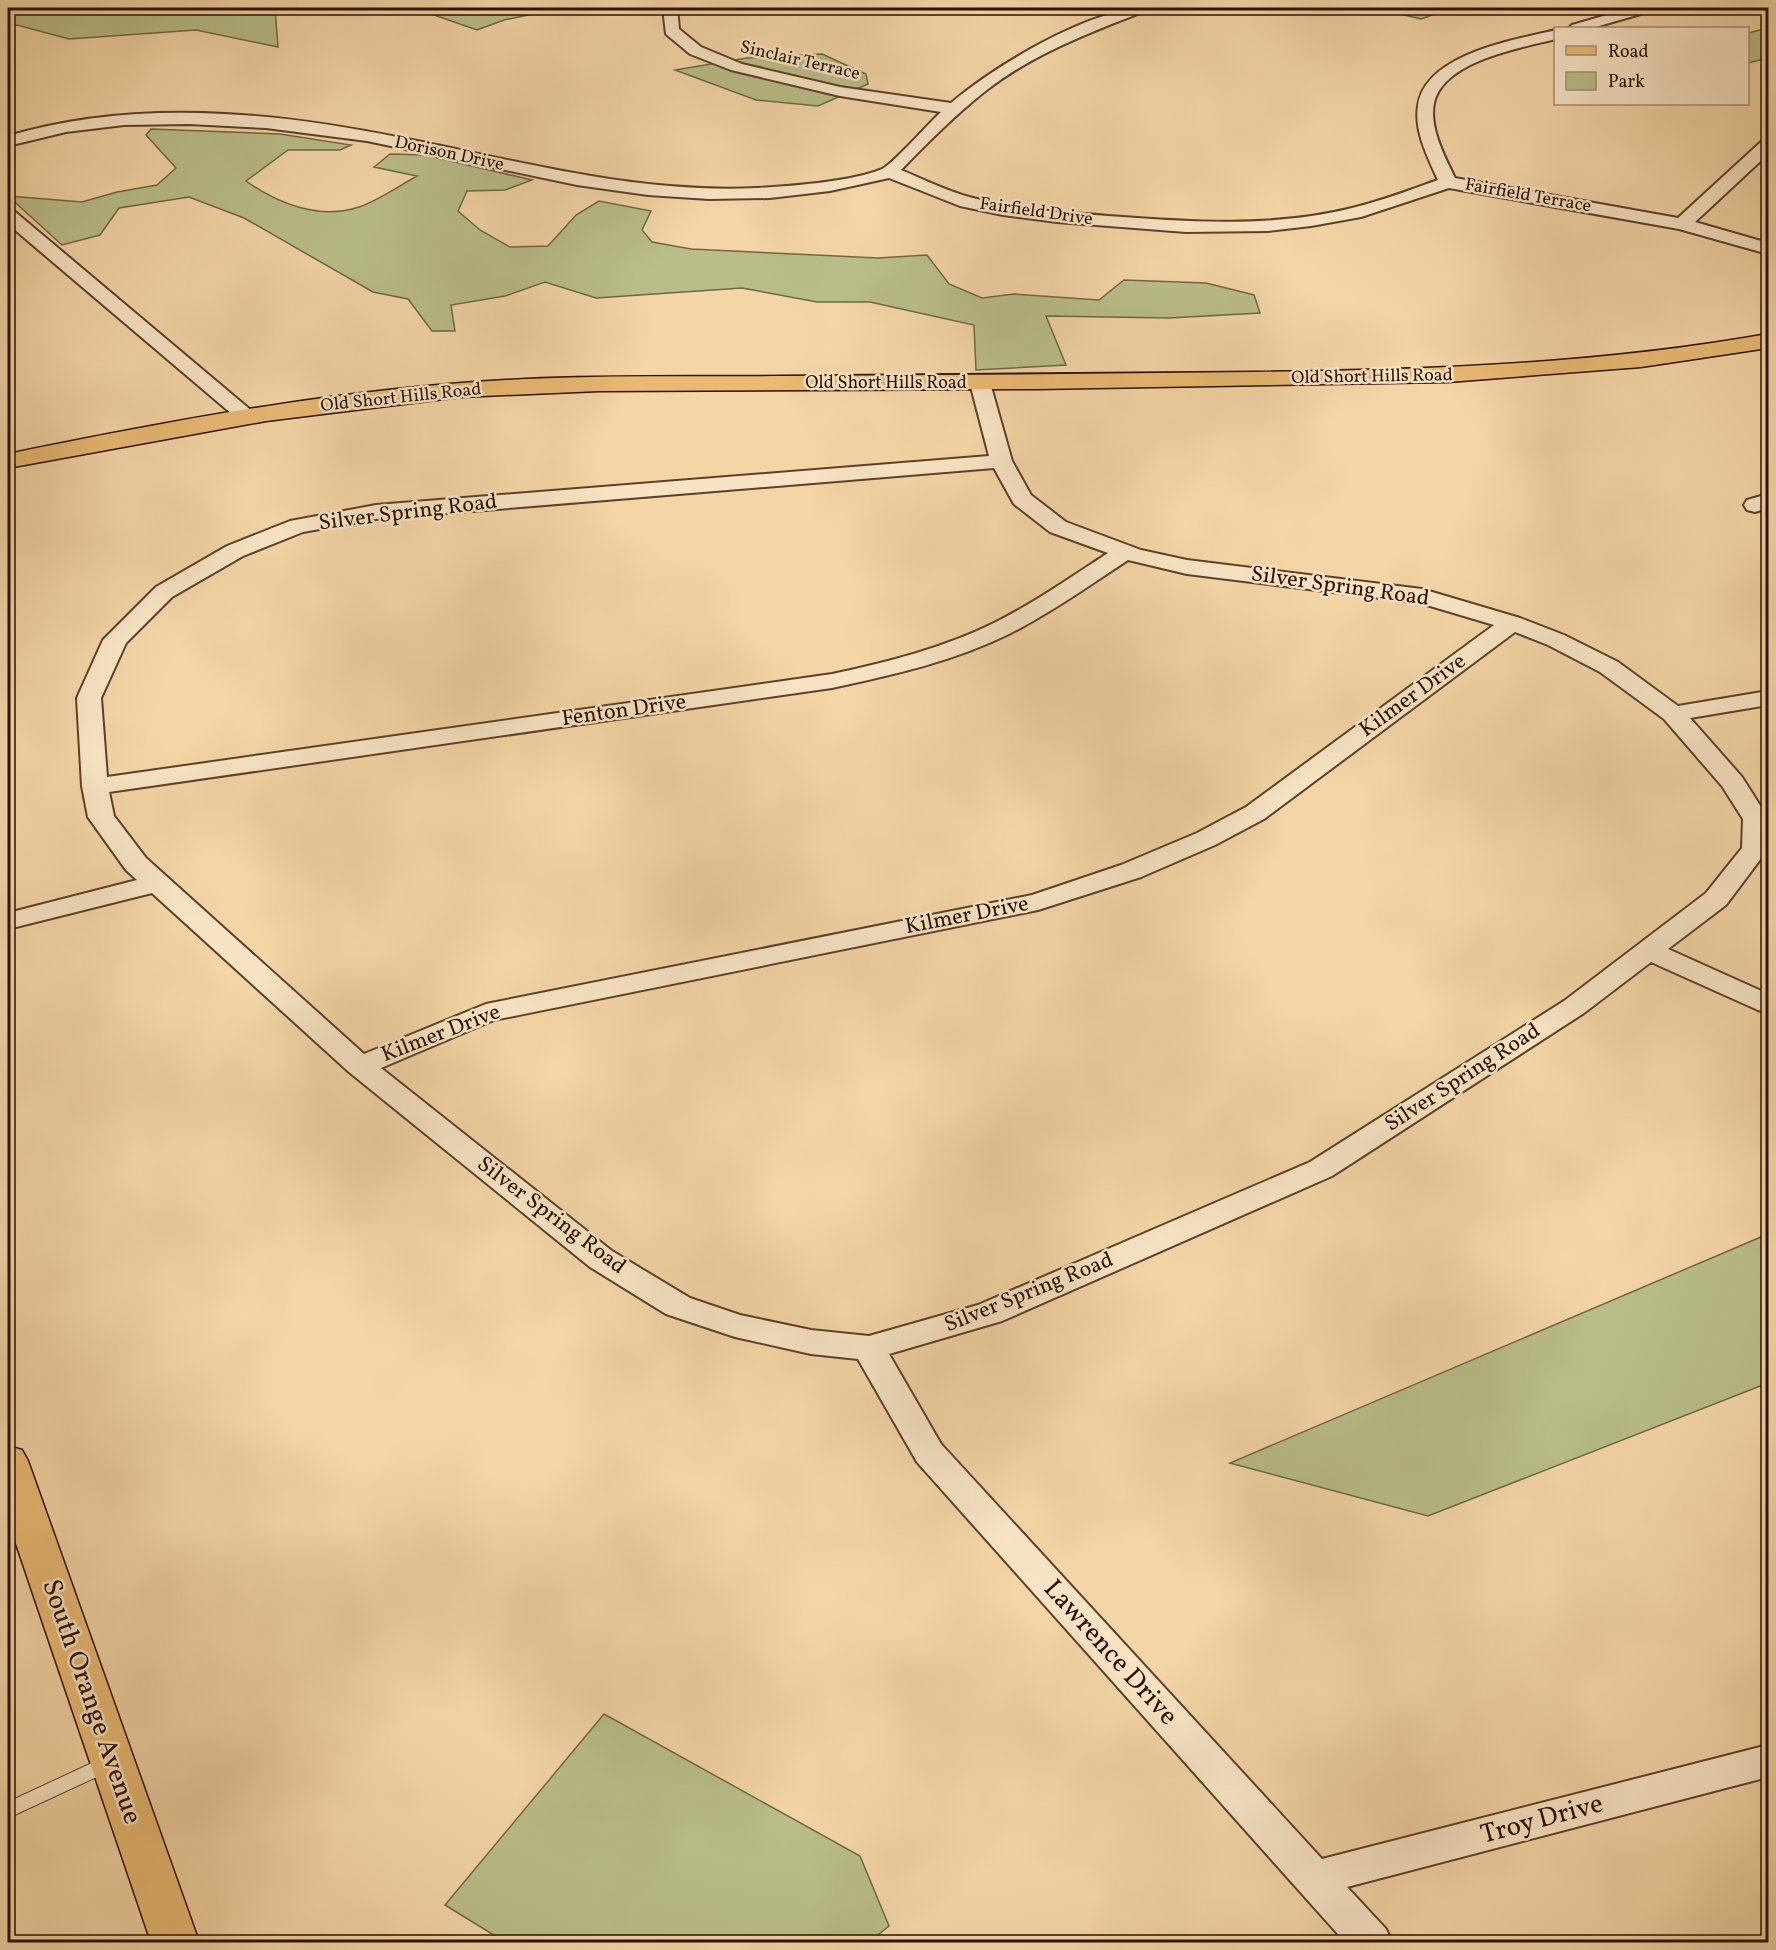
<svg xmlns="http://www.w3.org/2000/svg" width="1776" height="1950" viewBox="0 0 1776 1950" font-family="Vollkorn,serif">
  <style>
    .green { fill: #b9be88; stroke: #726644; stroke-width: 1.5 }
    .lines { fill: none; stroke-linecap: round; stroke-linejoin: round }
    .lane-casing { stroke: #5e402a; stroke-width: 2 }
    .street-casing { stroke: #5e402a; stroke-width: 4 }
    .primary-casing { stroke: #2c0f00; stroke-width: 3 }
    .lane { fill: #f8e4c5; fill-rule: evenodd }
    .street { fill: #f8e4c5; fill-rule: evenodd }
    .primary { fill: #eaba73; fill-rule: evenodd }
    .labels { text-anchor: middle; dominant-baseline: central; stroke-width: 5; stroke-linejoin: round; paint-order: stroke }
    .far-street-label { font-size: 18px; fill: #2c0f00; stroke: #f8e4c5 }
    .street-label { font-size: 22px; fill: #2c0f00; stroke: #f8e4c5 }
    .near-street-label { font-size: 27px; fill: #2c0f00; stroke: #f8e4c5 }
  </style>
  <rect width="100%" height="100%" fill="#f4d5a6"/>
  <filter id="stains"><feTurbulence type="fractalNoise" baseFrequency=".00333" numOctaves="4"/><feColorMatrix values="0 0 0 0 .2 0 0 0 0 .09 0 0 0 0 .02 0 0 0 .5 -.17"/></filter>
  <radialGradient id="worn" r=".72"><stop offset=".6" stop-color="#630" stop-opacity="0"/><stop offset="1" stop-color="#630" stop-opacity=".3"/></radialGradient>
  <g class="green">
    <polygon points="8,8 275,8 278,47 196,30 69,39 17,25 8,28"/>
    <polygon points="414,8 562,8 504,20 477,30"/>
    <polygon points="1375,8 1452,8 1421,19"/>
    <polygon points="1768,28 1768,58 1748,63 1748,33"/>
    <polygon points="822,54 866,74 868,84 818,106 756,100 675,70 747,58"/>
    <path d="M 151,129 L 280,134 L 351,145 L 340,150 L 288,150 L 246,181 C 278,204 320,220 359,207 C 379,200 399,186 417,176 L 374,167 L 390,154 L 425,155 L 532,180 L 505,190 L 467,191 L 458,211 L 480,230 L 510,247 L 548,246 L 576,215 L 599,201 L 651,211 L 642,230 L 652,242 L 691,249 L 878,258 L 927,255 L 949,284 L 982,298 L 1014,294 L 1099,300 L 1124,280 L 1206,283 L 1254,295 L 1260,313 L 1169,318 L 1046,316 L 1066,365 L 976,370 L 974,325 L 870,302 L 817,302 L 742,288 L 596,298 L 545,282 L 505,296 L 451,305 L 455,331 L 432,331 L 408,299 L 373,292 L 244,218 L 189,197 L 119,208 L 100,235 L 62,245 L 8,196 L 82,202 L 117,192 L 157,185 L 176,168 L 146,135 Z"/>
    <polygon points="1768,1234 1768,1383 1428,1516 1230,1463"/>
    <polygon points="604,1714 860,1856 889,1926 869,1942 505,1942 445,1905"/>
  </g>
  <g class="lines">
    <g class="lane-casing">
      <polygon id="lane" points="109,1755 116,1758 118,1763 116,1768 8,1818 8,1802"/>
    </g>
    <g class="street-casing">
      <g id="street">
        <path d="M 663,8 L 677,8 L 679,29 L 701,47 L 742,64 L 840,87 L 951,103 C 995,66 1090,8 1147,8 L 1145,11 C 1091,32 1035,53 988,89 C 957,113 929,141 901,170 C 925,180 949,192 973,198 C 1017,210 1063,212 1108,216 C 1189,222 1272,228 1352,208 C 1381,201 1410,190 1438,180 C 1428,158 1414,131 1418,106 C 1425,54 1514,40 1556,30 L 1556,39 C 1520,48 1443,61 1434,103 C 1429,128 1445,157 1455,178 L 1678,218 L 1762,141 L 1768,140 L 1768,154 L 1695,222 L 1768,243 L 1768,254 L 1679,229 L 1449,188 L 1361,217 L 1311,226 L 1268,231 L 1186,232 L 1057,222 L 1003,215 L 960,206 L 889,178 L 830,191 L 770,198 L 709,199 L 648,195 L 577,185 L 367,141 L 266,128 L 189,124 L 124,125 L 66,132 L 8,146 L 8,136 C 134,98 275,112 402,138 C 520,161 636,194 757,188 C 791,186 851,182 882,169 C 892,165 929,123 941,112 L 840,96 L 731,70 L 690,54 L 666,34 Z"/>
        <polygon points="1631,8 1653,8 1651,11 1592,28 1569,28 1572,25"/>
        <polygon points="8,210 14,211 253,412 256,416 253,420 246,422 239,420 8,224"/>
        <path d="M 980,377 L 987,379 L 990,383 L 1012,461 L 1031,495 L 1066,522 L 1141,550 L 1187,560 L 1422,589 L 1520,618 L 1564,635 L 1618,662 L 1678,706 L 1768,691 L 1768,705 L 1690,718 L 1742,777 L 1768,818 L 1768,849 L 1726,905 L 1668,949 L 1768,994 L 1768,1013 L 1758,1010 L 1651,962 L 1584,1013 L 1332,1176 L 1002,1321 L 889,1354 L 941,1444 L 1322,1859 L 1768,1745 L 1768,1777 L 1347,1887 L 1386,1929 L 1392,1942 L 1345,1942 L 917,1462 L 858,1359 L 811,1354 L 735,1337 L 666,1314 L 590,1267 L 349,1072 L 152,893 L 8,929 L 8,913 L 137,880 L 126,870 L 88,817 L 82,786 L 77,698 L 103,640 L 156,587 L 227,546 L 290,521 L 376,505 L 989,456 L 970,383 L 973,379 ZM 994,468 L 1014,504 L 1050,532 L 1108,553 C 1071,577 1034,603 994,623 C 943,648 888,662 832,674 L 107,777 L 101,698 L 126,643 L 172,597 L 243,556 L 303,532 L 376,519 ZM 1128,560 L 1187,574 L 1420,603 L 1494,625 L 1246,807 L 1197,833 L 1121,865 L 1032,895 L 486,1004 L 364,1054 L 146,858 L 114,816 L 109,792 L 832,688 C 893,675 955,661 1011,633 C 1052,612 1090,585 1128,560 ZM 1515,632 L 1548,645 L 1600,672 L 1664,719 L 1722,786 L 1743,819 L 1742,848 L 1706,893 L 1564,1001 L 1310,1162 L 978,1305 L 869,1336 L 811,1330 L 740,1315 L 690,1298 L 612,1251 L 381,1068 L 494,1020 L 1038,910 L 1141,877 L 1215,845 L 1264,819 Z"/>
        <polygon points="1768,494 1768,508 1755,512 1747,510 1744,505 1747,500"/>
      </g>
    </g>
    <g class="primary-casing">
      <g id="primary">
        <path d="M 1768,334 L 1768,348 L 1641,367 L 1448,382 L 1037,389 L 599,391 L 461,397 L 266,421 L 8,468 L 8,454 C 179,419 351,387 526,379 C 612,375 698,377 784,376 C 941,375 1098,374 1255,372 C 1427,370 1598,364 1768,334 Z"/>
        <polygon points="8,1446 22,1450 28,1461 199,1942 151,1942 8,1520"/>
      </g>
    </g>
    <use href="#lane" class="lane"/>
    <use href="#street" class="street"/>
    <use href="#primary" class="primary"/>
  </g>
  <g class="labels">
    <g class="far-street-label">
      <text transform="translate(800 61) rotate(13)">Sinclair Terrace</text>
      <text transform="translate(449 154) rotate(12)">Dorison Drive</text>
      <text transform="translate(1528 196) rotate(10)">Fairfield Terrace</text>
      <text transform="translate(1036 212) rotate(8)">Fairfield Drive</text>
      <text transform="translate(1372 377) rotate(-1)">Old Short Hills Road</text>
      <text x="886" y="383">Old Short Hills Road</text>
      <text transform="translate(401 398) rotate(-6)">Old Short Hills Road</text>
    </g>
    <g class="street-label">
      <text transform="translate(408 513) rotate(-7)">Silver Spring Road</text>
      <text transform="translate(1340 587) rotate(8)">Silver Spring Road</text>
      <text transform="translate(1413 696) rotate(-36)">Kilmer Drive</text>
      <text transform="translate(624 711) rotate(-8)">Fenton Drive</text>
      <text transform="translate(967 916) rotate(-11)">Kilmer Drive</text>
      <text transform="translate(441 1034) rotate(-21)">Kilmer Drive</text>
      <text transform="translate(1463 1078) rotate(-33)">Silver Spring Road</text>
      <text transform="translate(551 1216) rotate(37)">Silver Spring Road</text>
      <text transform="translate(1029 1293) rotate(-22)">Silver Spring Road</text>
    </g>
    <g class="near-street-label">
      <text transform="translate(1110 1653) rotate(48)">Lawrence Drive</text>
      <text transform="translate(91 1702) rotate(71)">South Orange Avenue</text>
      <text transform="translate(1542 1820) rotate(-15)">Troy Drive</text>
    </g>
  </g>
  <rect width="1776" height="1950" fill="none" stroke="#f4d5a6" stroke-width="30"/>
  <rect x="9" y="9" width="1758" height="1932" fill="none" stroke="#2c0f00" stroke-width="3"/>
  <rect x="15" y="15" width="1746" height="1920" fill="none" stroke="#2c0f00" stroke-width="1.5"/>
  <rect x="1554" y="27" width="195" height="78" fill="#f8e4c5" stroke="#a68f76" stroke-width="1.5"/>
  <rect x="1566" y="46" width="30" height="9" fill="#eaba73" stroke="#a68f76" stroke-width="1.5"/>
  <text x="1608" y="57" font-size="18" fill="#2c0f00">Road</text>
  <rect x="1566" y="72" width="30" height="18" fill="#b9be88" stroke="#a68f76" stroke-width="1.5"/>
  <text x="1608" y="87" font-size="18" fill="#2c0f00">Park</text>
  <rect width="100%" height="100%" filter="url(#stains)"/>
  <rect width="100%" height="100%" fill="url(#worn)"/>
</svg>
